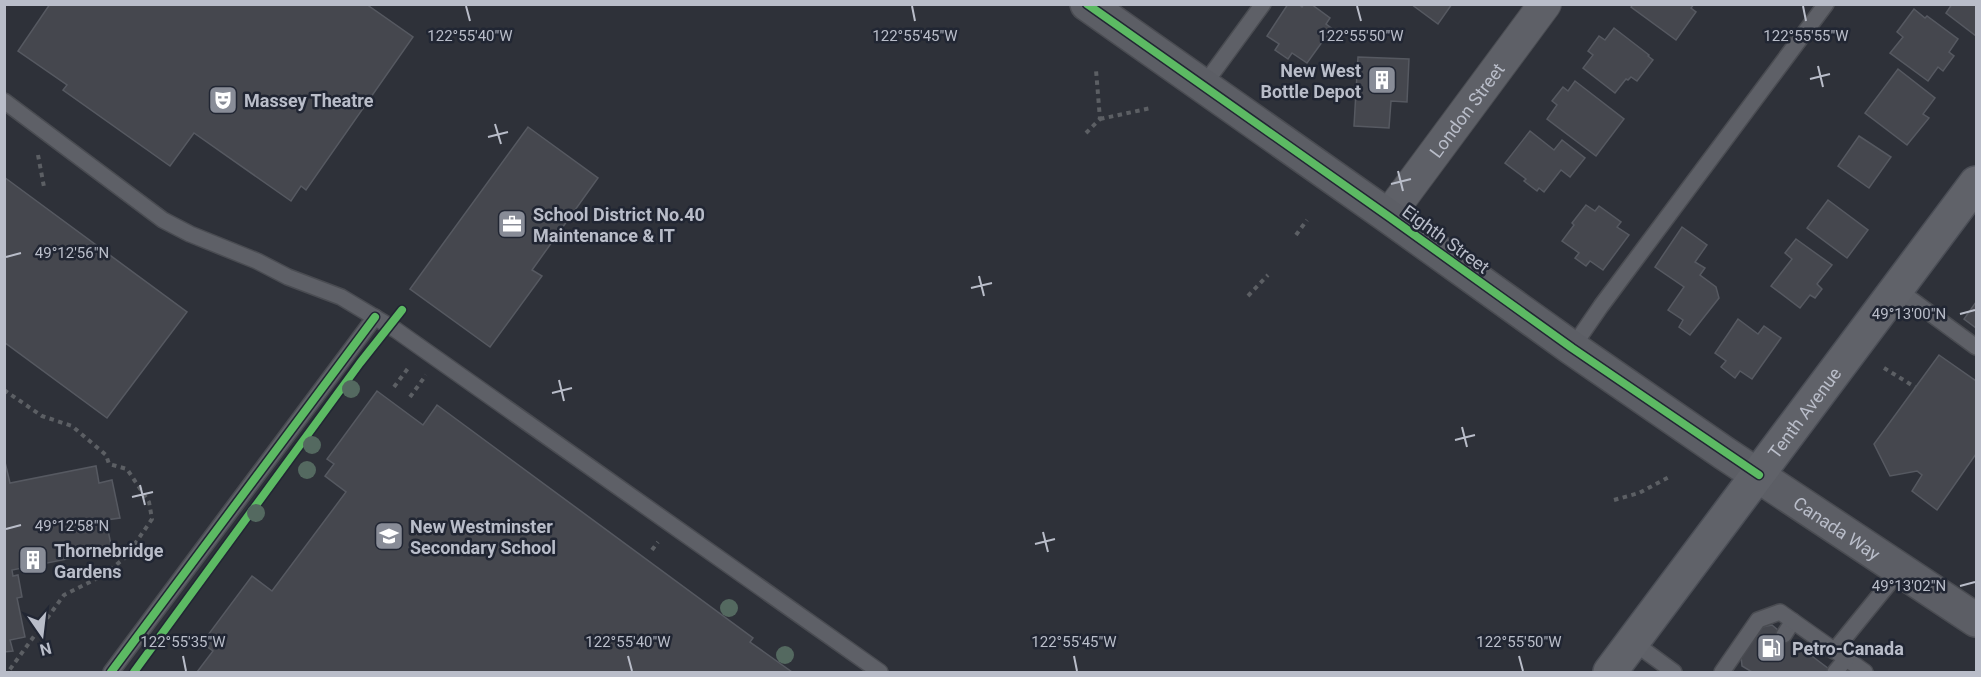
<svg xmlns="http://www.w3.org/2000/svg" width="1981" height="677" viewBox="0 0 1981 677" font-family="Roboto,sans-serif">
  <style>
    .building { fill: #45474e; stroke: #565961; stroke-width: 1.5 }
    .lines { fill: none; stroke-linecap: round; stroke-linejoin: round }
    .lane-casing { stroke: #4a4c52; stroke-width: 18 }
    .street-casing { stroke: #4a4c52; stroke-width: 34 }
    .secondary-casing { stroke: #4a4c52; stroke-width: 36 }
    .primary-casing { stroke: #4b4e56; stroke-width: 36 }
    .path { stroke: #5c5f64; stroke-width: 4; stroke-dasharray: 4.5 4.5; stroke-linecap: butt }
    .lane { stroke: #5e6067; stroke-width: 15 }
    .street { stroke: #5e6067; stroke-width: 32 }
    .secondary { stroke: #5c5e65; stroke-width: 33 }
    .primary { stroke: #606269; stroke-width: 33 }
    .cycleway-casing { stroke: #212633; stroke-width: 11 }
    .cycleway { stroke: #5cba63; stroke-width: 8 }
    .tree { fill: #546960 }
    .ticks { fill: none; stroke: #b9bdc9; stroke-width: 2 }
    .labels { text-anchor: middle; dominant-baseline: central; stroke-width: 5; stroke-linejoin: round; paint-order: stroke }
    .poi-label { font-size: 18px; font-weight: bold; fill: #b9bdc9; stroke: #212633; text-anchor: start }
    .street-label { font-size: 18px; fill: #b9bdc9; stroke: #212633 }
    .ticks-label { font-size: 15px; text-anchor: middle; fill: #b9bdc9; stroke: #212633; stroke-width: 5; stroke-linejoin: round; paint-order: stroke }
  </style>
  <rect width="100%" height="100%" fill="#2e3139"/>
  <g class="building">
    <polygon points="50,4 366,4 413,37 306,190 301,186 291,201 194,133 170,166 63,90 67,85 18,51"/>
    <polygon points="1288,4 1298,4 1302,7 1304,4 1311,4 1330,18 1326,24 1334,30 1328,40 1325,38 1307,63 1292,53 1288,59 1275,50 1279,44 1267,36"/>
    <polygon points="1411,4 1452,4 1438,24"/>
    <polygon points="1633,4 1694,4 1691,8 1696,12 1676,40 1631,7"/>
    <polygon points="1952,4 1976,4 1976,36 1946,13"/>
    <polygon points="1914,9 1925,18 1927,16 1958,39 1949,52 1954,56 1943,71 1938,67 1928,81 1890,53 1903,37 1897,32"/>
    <polygon points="1614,28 1649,55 1648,56 1653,60 1637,81 1631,77 1628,80 1626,79 1615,93 1583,68 1593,55 1588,51 1599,36 1605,40"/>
    <polygon points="1358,57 1409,59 1407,102 1391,101 1389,128 1354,126"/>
    <polygon points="1898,69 1935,98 1923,114 1929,118 1907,145 1865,113"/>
    <polygon points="1575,81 1624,119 1596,156 1547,119 1557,105 1552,101 1563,87 1568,91"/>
    <polygon points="528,127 598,178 532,270 542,276 490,347 410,289"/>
    <polygon points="1530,131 1554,150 1562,140 1585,158 1570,177 1561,170 1544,192 1539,188 1537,191 1524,181 1526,179 1505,163"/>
    <polygon points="1859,136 1891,157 1869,188 1838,166"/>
    <polygon points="4,177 187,312 107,418 4,342"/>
    <polygon points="1828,200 1868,230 1847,258 1807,228"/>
    <polygon points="1586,205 1595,211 1599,206 1621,222 1617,227 1629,235 1603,270 1590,261 1586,266 1575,258 1579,253 1562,241 1574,225 1572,223"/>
    <polygon points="1682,227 1707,245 1695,262 1705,268 1700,275 1716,287 1719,298 1690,335 1679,327 1683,320 1668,310 1684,287 1655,267"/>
    <polygon points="1796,239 1832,265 1817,284 1822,289 1815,298 1810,295 1800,308 1771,286 1792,259 1785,253"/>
    <polygon points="1976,302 1976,328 1964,319"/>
    <polygon points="1738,319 1758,334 1764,326 1781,338 1752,379 1740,371 1735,378 1721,367 1726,361 1715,353"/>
    <polygon points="1939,355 1976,381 1976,454 1937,510 1912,491 1922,475 1917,471 1890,476 1874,444"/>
    <polygon points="377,391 423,425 437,405 753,638 750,642 792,672 197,672 213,651 202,643 252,576 272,591 346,492 325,476 334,464 327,459"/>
    <polygon points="4,458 10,483 96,466 99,483 112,480 120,518 106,520 112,550 12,570 13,576 18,575 22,597 17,598 25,637 10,640 13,651 4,652"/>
    <polygon points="1772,625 1784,635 1833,672 1752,672 1742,666 1741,656 1762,627"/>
  </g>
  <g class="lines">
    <g class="lane-casing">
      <g id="lane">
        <polyline points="1203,86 1263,4"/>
        <polyline points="4,101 163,220 190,234 257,261 288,277 341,297 396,330 880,672"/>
        <polyline points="1897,289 1976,347"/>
        <polyline points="1572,348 1601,306 1826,4"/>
        <polyline points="1784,635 1793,621"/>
        <polyline points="1633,642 1674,672"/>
        <polyline points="1834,651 1900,570"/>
        <polyline points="111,672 375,317"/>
        <polyline points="1722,672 1758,620 1780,612 1865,672"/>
        <polyline points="1835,672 1846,659"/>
      </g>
    </g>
    <g class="street-casing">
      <g id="street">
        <path id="s1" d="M 1388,216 L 1545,4"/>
      </g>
    </g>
    <g class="secondary-casing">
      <g id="secondary">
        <path id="s2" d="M 1087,4 L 1388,216 L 1572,348 L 1724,453 L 1976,620"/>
      </g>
    </g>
    <g class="primary-casing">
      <g id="primary">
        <path id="s3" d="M 1610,672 L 1976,183"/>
      </g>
    </g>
    <g class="path">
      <polyline points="1100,119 1151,108"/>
      <polyline points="1086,133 1100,119 1096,70"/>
      <polyline points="38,155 44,187"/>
      <polyline points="1296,235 1307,220"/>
      <polyline points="1248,296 1268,275"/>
      <polyline points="1884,368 1915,387"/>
      <polyline points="394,387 409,367"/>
      <polyline points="4,390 42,416 72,426 106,455 109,464 127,469 149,502 152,519 126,557 102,576 64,595 8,672"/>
      <polyline points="410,397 426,375"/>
      <polyline points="1614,500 1639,493 1669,477"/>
      <polyline points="652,550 658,542"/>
    </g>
    <use href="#lane" class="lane"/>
    <use href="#street" class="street"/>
    <use href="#secondary" class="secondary"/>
    <use href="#primary" class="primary"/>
    <g class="cycleway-casing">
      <g id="cycleway">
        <polyline points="1087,4 1388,216 1572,348 1759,475"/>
        <polyline points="111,672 375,317"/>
        <polyline points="134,672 360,363 402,310"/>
      </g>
    </g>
    <use href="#cycleway" class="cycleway"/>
  </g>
  <g class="tree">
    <circle cx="351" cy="389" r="9"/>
    <circle cx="312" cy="445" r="9"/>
    <circle cx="307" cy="470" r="9"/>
    <circle cx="256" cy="513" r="9"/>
    <circle cx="729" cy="608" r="9"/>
    <circle cx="785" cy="655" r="9"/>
  </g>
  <path class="ticks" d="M 466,6 L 470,21M 912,6 L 915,21M 1357,6 L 1361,21M 1803,6 L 1806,21M 1818,66 L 1823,87M 1810,79 L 1830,74M 495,124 L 501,144M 488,137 L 508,132M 1398,171 L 1403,191M 1391,184 L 1411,179M 6,257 L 21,253M 979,276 L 984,296M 971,288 L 992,283M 1960,314 L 1975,310M 559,380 L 564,401M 552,393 L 572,388M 1462,427 L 1467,447M 1455,440 L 1475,435M 140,485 L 145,505M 132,497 L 153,492M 6,529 L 21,525M 1043,532 L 1048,552M 1035,544 L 1055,539M 1960,586 L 1975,582M 183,656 L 186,671M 628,656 L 632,671M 1074,656 L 1077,671M 1519,656 L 1523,671"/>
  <defs>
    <g id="building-square" transform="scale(1.5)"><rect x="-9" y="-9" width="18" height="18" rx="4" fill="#888c97" stroke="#212633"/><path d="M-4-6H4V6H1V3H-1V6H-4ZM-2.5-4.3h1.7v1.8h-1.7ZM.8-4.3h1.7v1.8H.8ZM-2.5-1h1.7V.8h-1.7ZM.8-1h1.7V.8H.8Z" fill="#fff"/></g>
    <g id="theatre-square" transform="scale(1.5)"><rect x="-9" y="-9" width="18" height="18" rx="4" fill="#888c97" stroke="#212633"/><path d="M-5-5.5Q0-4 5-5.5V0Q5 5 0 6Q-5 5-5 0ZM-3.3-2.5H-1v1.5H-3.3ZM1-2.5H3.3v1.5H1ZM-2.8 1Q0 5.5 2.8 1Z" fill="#fff"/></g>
    <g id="office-square" transform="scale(1.5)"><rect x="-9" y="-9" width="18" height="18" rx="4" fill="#888c97" stroke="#212633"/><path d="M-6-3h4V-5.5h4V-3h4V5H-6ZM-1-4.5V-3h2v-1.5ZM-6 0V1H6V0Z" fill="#fff"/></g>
    <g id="school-square" transform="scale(1.5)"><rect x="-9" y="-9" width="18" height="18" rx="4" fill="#888c97" stroke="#212633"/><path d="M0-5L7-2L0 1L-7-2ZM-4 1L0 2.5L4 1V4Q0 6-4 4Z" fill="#fff"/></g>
    <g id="fuel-square" transform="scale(1.5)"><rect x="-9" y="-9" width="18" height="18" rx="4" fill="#888c97" stroke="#212633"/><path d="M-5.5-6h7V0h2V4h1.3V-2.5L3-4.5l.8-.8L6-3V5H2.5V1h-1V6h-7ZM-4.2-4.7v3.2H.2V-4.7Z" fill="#fff"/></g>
  </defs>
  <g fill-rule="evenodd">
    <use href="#building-square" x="1382" y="80"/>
    <use href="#theatre-square" x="223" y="100"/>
    <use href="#office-square" x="512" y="224"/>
    <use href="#school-square" x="389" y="536"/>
    <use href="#building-square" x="33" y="560"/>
    <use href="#fuel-square" x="1771" y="648"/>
  </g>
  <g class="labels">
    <g class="poi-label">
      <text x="1361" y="70" text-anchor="end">New West<tspan x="1361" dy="21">Bottle Depot</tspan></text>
      <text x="244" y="100">Massey Theatre</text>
      <text x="533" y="214">School District No.40<tspan x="533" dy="21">Maintenance &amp; IT</tspan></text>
      <text x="410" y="526">New Westminster<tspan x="410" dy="21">Secondary School</tspan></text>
      <text x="54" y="550">Thornebridge<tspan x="54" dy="21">Gardens</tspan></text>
      <text x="1792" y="648">Petro-Canada</text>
    </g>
    <g class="street-label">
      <text stroke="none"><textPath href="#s1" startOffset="132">London Street</textPath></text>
      <text transform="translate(1446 239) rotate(36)">Eighth Street</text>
      <text stroke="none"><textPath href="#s3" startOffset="324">Tenth Avenue</textPath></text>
      <text stroke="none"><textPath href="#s2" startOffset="915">Canada Way</textPath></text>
    </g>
  </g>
  <g class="ticks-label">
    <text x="915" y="41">122°55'45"W</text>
    <text x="1361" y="41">122°55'50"W</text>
    <text x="1806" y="41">122°55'55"W</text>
    <text x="470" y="41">122°55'40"W</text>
    <text x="72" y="258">49°12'56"N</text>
    <text x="1909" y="319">49°13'00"N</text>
    <text x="72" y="531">49°12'58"N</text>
    <text x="1909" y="591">49°13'02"N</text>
    <text x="183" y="647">122°55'35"W</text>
    <text x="628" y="647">122°55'40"W</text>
    <text x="1074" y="647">122°55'45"W</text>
    <text x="1519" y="647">122°55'50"W</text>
  </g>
  <rect width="1981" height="677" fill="none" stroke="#b9bdc9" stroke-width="12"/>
  <g transform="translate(42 635) rotate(166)" stroke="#212633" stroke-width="4.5" paint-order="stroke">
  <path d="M0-4.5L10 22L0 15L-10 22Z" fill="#b9bdc9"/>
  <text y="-9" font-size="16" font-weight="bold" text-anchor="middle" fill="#b9bdc9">N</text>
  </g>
</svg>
